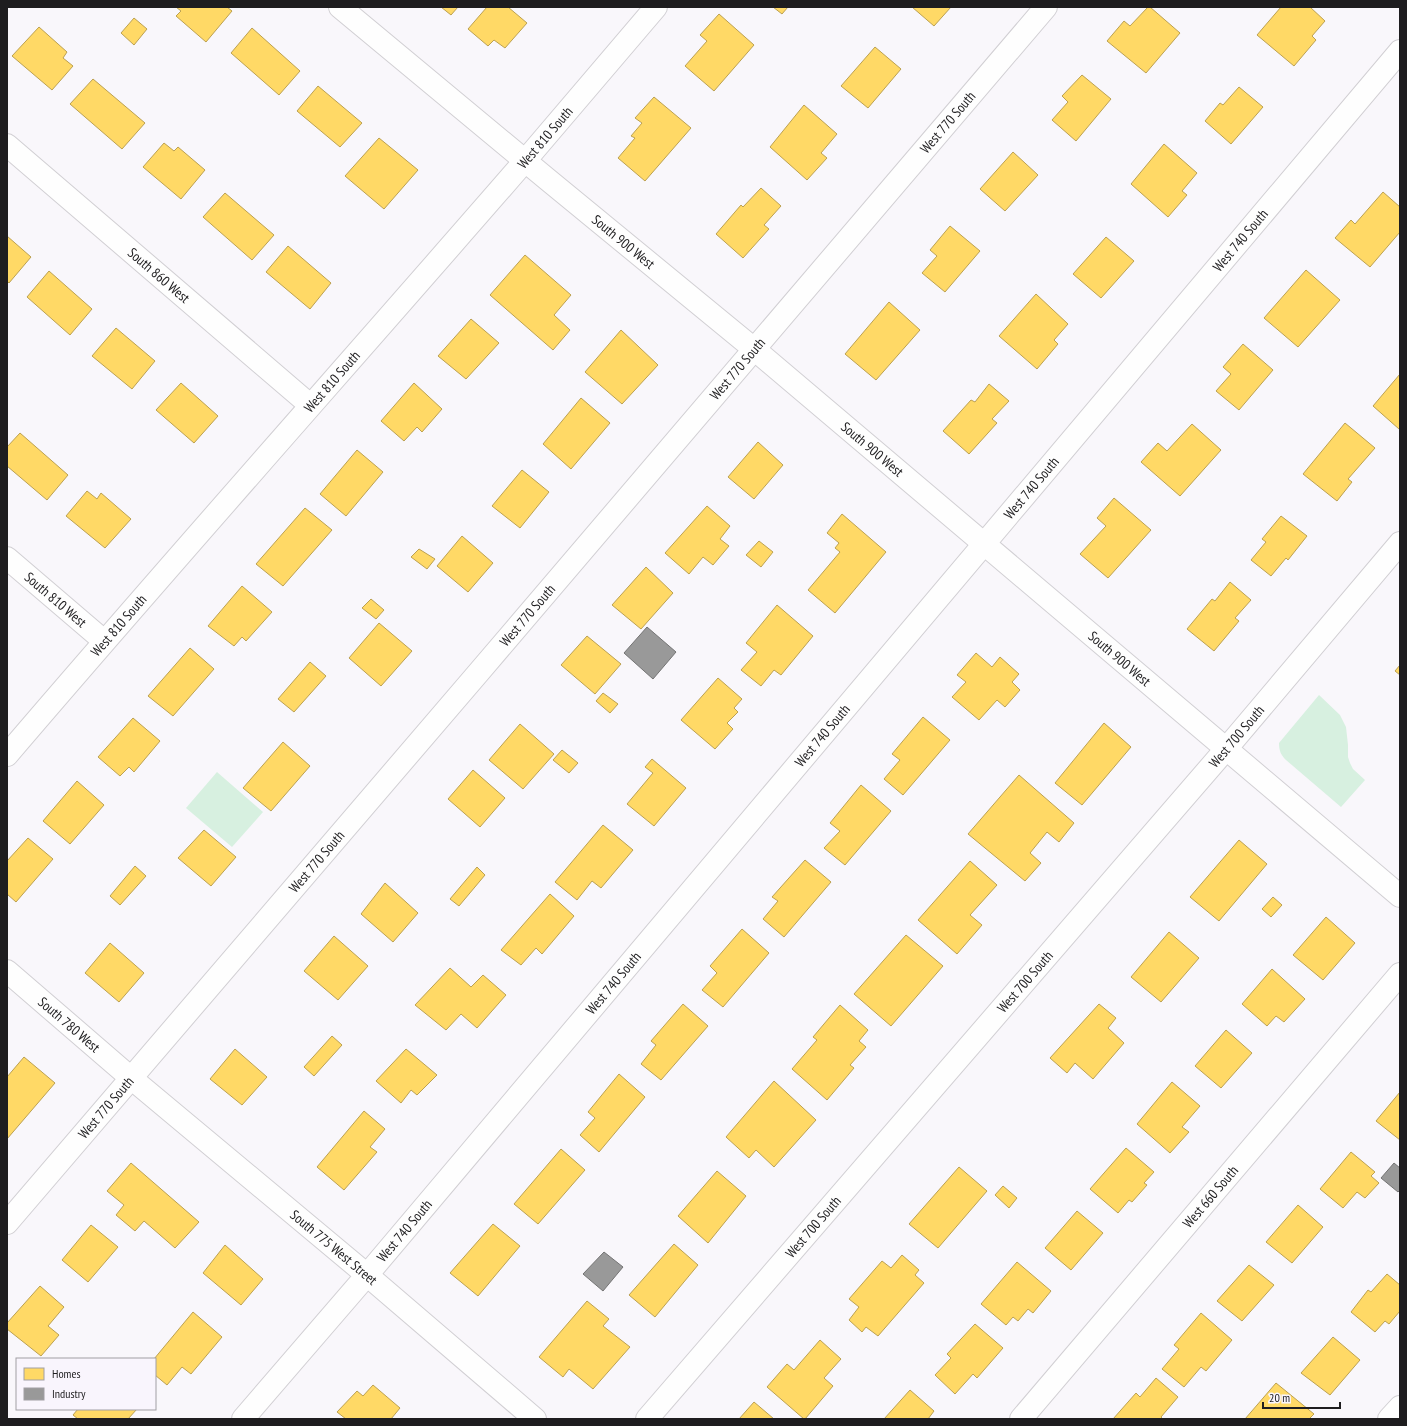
<svg xmlns="http://www.w3.org/2000/svg" width="1407" height="1426" viewBox="0 0 1407 1426" font-family="'PT Sans Narrow',sans-serif">
  <style>
    .green { fill: #d7f0e0 }
    .homes { fill: #ffd966; stroke: #bca151 }
    .industry { fill: #999; stroke: #747474 }
    .lines { fill: none; stroke-linecap: round; stroke-linejoin: round }
    .minor-casing { stroke: #d1cfd3; stroke-width: 24 }
    .tertiary-casing { stroke: #d1cfd3; stroke-width: 24 }
    .minor { stroke: #fefefe; stroke-width: 22 }
    .tertiary { stroke: #fefefe; stroke-width: 22 }
    .labels { text-anchor: middle; dominant-baseline: central; stroke-width: 4; stroke-linejoin: round; paint-order: stroke }
    .street-label { font-size: 14px; fill: #1e1d1f; stroke: #f9f5fd }
  </style>
  <rect width="100%" height="100%" fill="#f9f7fb"/>
  <g class="green">
    <path d="M 1319,695 L 1340,715 L 1346,727 L 1348,745 L 1348,757 L 1350,763 L 1353,769 L 1365,780 L 1341,807 L 1286,760 C 1281,755 1279,751 1279,743 Z"/>
    <polygon points="217,772 263,812 232,847 186,808"/>
  </g>
  <g class="homes">
    <polygon points="176,7 227,7 232,11 206,42 176,16 181,11"/>
    <polygon points="441,7 458,7 451,15"/>
    <polygon points="487,7 508,7 527,23 505,48 494,40 488,46 468,29"/>
    <polygon points="773,7 788,7 782,14"/>
    <polygon points="912,7 951,7 934,26"/>
    <polygon points="1148,7 1150,7 1180,33 1146,73 1107,41 1124,21 1130,26"/>
    <polygon points="1281,7 1310,7 1325,21 1312,36 1316,40 1294,66 1257,35"/>
    <polygon points="719,14 754,45 714,91 685,66 707,41 700,35"/>
    <polygon points="134,18 147,29 134,45 121,33"/>
    <polygon points="39,27 67,52 63,58 73,66 52,90 12,56"/>
    <polygon points="252,28 300,71 279,95 231,53"/>
    <polygon points="875,47 901,69 868,108 841,86"/>
    <polygon points="1082,75 1111,99 1076,141 1052,120 1068,102 1062,96"/>
    <polygon points="93,79 145,123 122,149 70,104"/>
    <polygon points="318,86 362,123 340,147 297,111"/>
    <polygon points="1239,87 1263,107 1231,144 1205,121 1220,103 1223,105"/>
    <polygon points="654,97 691,128 645,181 618,158 635,138 631,136 642,123 635,118"/>
    <polygon points="804,105 837,134 821,153 827,158 807,180 770,147"/>
    <polygon points="379,138 418,170 384,209 345,176"/>
    <polygon points="164,143 174,151 178,147 205,170 181,199 143,167"/>
    <polygon points="1164,144 1197,173 1182,191 1187,195 1168,217 1131,184"/>
    <polygon points="1013,152 1038,175 1005,211 980,189"/>
    <polygon points="761,188 781,206 764,225 769,229 743,258 716,234 741,205 743,207"/>
    <polygon points="1383,192 1400,207 1400,232 1370,267 1335,238 1351,220 1355,224"/>
    <polygon points="225,193 274,235 252,260 203,217"/>
    <polygon points="950,226 980,251 945,292 922,273 937,256 930,250"/>
    <polygon points="7,236 31,257 9,283 7,281"/>
    <polygon points="1106,237 1134,261 1101,298 1073,274"/>
    <polygon points="288,246 331,283 310,309 266,272"/>
    <polygon points="525,255 571,295 554,315 570,330 553,350 490,295"/>
    <polygon points="1306,270 1340,300 1298,347 1264,318"/>
    <polygon points="49,271 92,309 70,335 27,297"/>
    <polygon points="1036,294 1068,324 1054,340 1058,344 1037,369 999,336"/>
    <polygon points="889,302 920,330 876,380 845,354"/>
    <polygon points="471,319 499,343 466,379 438,356"/>
    <polygon points="116,328 155,361 132,389 92,356"/>
    <polygon points="621,330 658,365 622,404 585,372"/>
    <polygon points="1243,344 1273,370 1239,410 1216,391 1231,374 1223,367"/>
    <polygon points="1400,374 1400,428 1399,429 1373,406"/>
    <polygon points="181,383 218,416 194,443 156,410"/>
    <polygon points="414,383 442,409 422,432 417,427 404,441 381,421"/>
    <polygon points="989,384 1009,401 992,419 997,423 969,454 943,431 971,400 975,402"/>
    <polygon points="581,398 610,423 571,469 543,444"/>
    <polygon points="1345,423 1375,448 1348,479 1352,482 1337,501 1303,474"/>
    <polygon points="1192,424 1221,450 1180,496 1141,462 1158,443 1167,451"/>
    <polygon points="20,433 68,475 47,500 7,466 7,447"/>
    <polygon points="758,442 783,465 754,499 728,477"/>
    <polygon points="357,450 383,472 346,516 320,494"/>
    <polygon points="522,470 549,492 520,528 492,506"/>
    <polygon points="87,491 97,499 101,493 131,519 105,548 66,516"/>
    <polygon points="1114,498 1151,530 1108,578 1080,554 1106,526 1097,518"/>
    <polygon points="707,506 730,526 720,539 729,546 713,565 703,557 689,574 665,553"/>
    <polygon points="305,508 332,530 283,586 256,564"/>
    <polygon points="842,514 886,552 835,613 808,590 840,552 835,548 839,543 827,533"/>
    <polygon points="1281,516 1307,536 1288,560 1286,558 1271,576 1251,560 1266,542 1262,539"/>
    <polygon points="462,536 493,563 468,592 437,566"/>
    <polygon points="759,541 773,552 761,567 746,555"/>
    <polygon points="419,549 435,559 427,569 411,557"/>
    <polygon points="646,567 673,593 641,629 612,605"/>
    <polygon points="1230,582 1251,600 1235,618 1239,621 1214,651 1187,629 1212,599 1215,601"/>
    <polygon points="242,586 272,612 246,641 242,637 234,646 208,626"/>
    <polygon points="371,599 384,610 376,619 362,608"/>
    <polygon points="777,605 813,636 781,675 774,670 761,686 741,670 757,652 746,643"/>
    <polygon points="379,623 412,651 381,686 349,658"/>
    <polygon points="587,636 621,664 595,694 561,665"/>
    <polygon points="190,648 214,669 173,716 148,696"/>
    <polygon points="976,653 992,667 1000,657 1019,674 1012,682 1020,690 1005,707 997,700 979,720 952,697 966,682 957,675"/>
    <polygon points="310,662 326,676 294,712 278,699"/>
    <polygon points="1400,665 1400,675 1395,671"/>
    <polygon points="718,678 742,699 734,708 738,712 727,723 733,729 715,749 681,720"/>
    <polygon points="603,693 618,704 610,713 596,701"/>
    <polygon points="923,717 950,740 903,795 884,779 900,760 892,754"/>
    <polygon points="133,718 160,741 134,772 129,767 120,776 98,757"/>
    <polygon points="1104,723 1131,747 1082,805 1055,783"/>
    <polygon points="520,724 554,754 523,789 489,760"/>
    <polygon points="283,742 310,766 271,811 243,788"/>
    <polygon points="562,750 578,763 569,773 553,760"/>
    <polygon points="652,759 686,788 654,826 627,804 653,773 645,767"/>
    <polygon points="473,770 505,798 480,827 448,799"/>
    <polygon points="1019,775 1074,823 1059,842 1047,832 1030,853 1041,863 1025,881 968,834"/>
    <polygon points="77,781 104,805 70,844 43,821"/>
    <polygon points="861,785 891,811 845,865 824,848 840,831 830,823"/>
    <polygon points="603,825 633,850 601,888 592,881 577,900 555,882"/>
    <polygon points="204,830 236,857 211,886 178,858"/>
    <polygon points="28,838 53,859 16,902 7,894 7,861"/>
    <polygon points="1239,840 1267,864 1219,921 1190,897"/>
    <polygon points="805,860 831,882 784,937 763,919 778,901 772,897"/>
    <polygon points="970,861 997,885 970,915 982,925 957,954 918,920"/>
    <polygon points="135,866 146,876 120,905 110,896"/>
    <polygon points="477,867 485,875 459,906 450,899"/>
    <polygon points="385,883 418,913 393,942 361,914"/>
    <polygon points="550,894 574,916 542,954 536,948 521,965 501,950"/>
    <polygon points="1273,897 1282,905 1271,917 1262,909"/>
    <polygon points="1326,917 1355,943 1323,980 1293,955"/>
    <polygon points="742,929 769,953 723,1007 702,990 717,973 710,966"/>
    <polygon points="1169,932 1199,958 1161,1002 1131,977"/>
    <polygon points="906,935 943,966 891,1026 854,994"/>
    <polygon points="334,936 368,966 338,1000 304,971"/>
    <polygon points="110,943 144,973 119,1002 85,973"/>
    <polygon points="450,968 471,987 483,975 506,995 477,1028 461,1014 446,1030 415,1005"/>
    <polygon points="1272,969 1305,999 1284,1022 1276,1016 1267,1026 1242,1004"/>
    <polygon points="683,1004 708,1026 661,1080 641,1064 656,1045 651,1041"/>
    <polygon points="1099,1004 1116,1018 1108,1028 1124,1043 1093,1079 1075,1063 1067,1073 1050,1058"/>
    <polygon points="840,1005 868,1030 859,1041 866,1047 850,1065 854,1068 827,1100 792,1069 817,1040 813,1037"/>
    <polygon points="1226,1030 1252,1053 1221,1088 1195,1066"/>
    <polygon points="332,1036 342,1045 314,1076 304,1067"/>
    <polygon points="235,1049 267,1077 242,1105 210,1079"/>
    <polygon points="406,1049 437,1075 417,1095 411,1090 401,1103 376,1081"/>
    <polygon points="24,1057 55,1083 7,1139 7,1077"/>
    <polygon points="619,1074 645,1097 599,1152 580,1135 595,1118 588,1112"/>
    <polygon points="774,1081 816,1120 774,1167 756,1150 749,1158 726,1137"/>
    <polygon points="1172,1082 1200,1106 1182,1127 1189,1132 1170,1153 1137,1124"/>
    <polygon points="1400,1092 1400,1140 1376,1121"/>
    <polygon points="364,1111 385,1129 370,1147 377,1152 344,1190 317,1167"/>
    <polygon points="1126,1148 1154,1172 1144,1183 1147,1185 1132,1202 1129,1200 1118,1213 1090,1189"/>
    <polygon points="561,1149 585,1170 538,1224 514,1204"/>
    <polygon points="1351,1152 1375,1172 1371,1176 1379,1183 1365,1198 1357,1192 1343,1208 1320,1189"/>
    <polygon points="131,1163 199,1222 175,1248 144,1221 135,1231 116,1215 124,1205 107,1191"/>
    <polygon points="959,1167 987,1191 938,1248 909,1224"/>
    <polygon points="717,1171 746,1196 708,1243 678,1216"/>
    <polygon points="1003,1186 1017,1198 1009,1208 995,1195"/>
    <polygon points="1298,1205 1323,1227 1292,1263 1266,1242"/>
    <polygon points="1077,1211 1103,1233 1071,1270 1045,1248"/>
    <polygon points="493,1224 520,1246 478,1296 450,1273"/>
    <polygon points="91,1225 118,1247 88,1282 62,1260"/>
    <polygon points="674,1244 698,1265 655,1317 629,1295"/>
    <polygon points="225,1245 263,1279 241,1305 203,1273"/>
    <polygon points="902,1255 919,1270 915,1275 924,1283 878,1336 866,1327 862,1332 849,1320 859,1307 849,1299 882,1261 891,1268"/>
    <polygon points="1017,1262 1051,1291 1033,1313 1028,1309 1018,1321 1013,1317 1006,1325 981,1304"/>
    <polygon points="1249,1265 1274,1285 1242,1321 1217,1301"/>
    <polygon points="1387,1274 1400,1285 1400,1311 1389,1324 1385,1321 1375,1332 1351,1312 1368,1290 1371,1292"/>
    <polygon points="40,1286 64,1307 48,1326 59,1335 41,1356 7,1329 7,1323"/>
    <polygon points="587,1301 609,1319 603,1326 630,1347 593,1389 569,1369 563,1377 539,1357"/>
    <polygon points="193,1312 222,1337 191,1374 182,1367 167,1385 155,1375 155,1359 154,1359"/>
    <polygon points="1201,1313 1232,1340 1206,1371 1201,1367 1184,1387 1162,1369 1179,1349 1174,1345"/>
    <polygon points="975,1324 1003,1348 977,1378 973,1374 955,1394 935,1375 951,1358 947,1354"/>
    <polygon points="1333,1337 1360,1360 1330,1395 1301,1373"/>
    <polygon points="820,1340 841,1359 824,1378 833,1386 805,1419 804,1419 767,1387 787,1364 794,1370"/>
    <polygon points="1156,1378 1178,1397 1161,1417 1163,1419 1113,1419 1136,1393 1140,1397"/>
    <polygon points="1276,1383 1314,1414 1309,1419 1245,1419"/>
    <polygon points="373,1385 400,1408 391,1419 346,1419 337,1412 357,1391 363,1396"/>
    <polygon points="910,1390 934,1411 928,1419 884,1419"/>
    <polygon points="754,1402 774,1419 739,1419"/>
    <polygon points="78,1409 137,1409 128,1419 78,1419 73,1415"/>
  </g>
  <g class="industry">
    <polygon points="647,627 676,652 653,679 624,653"/>
    <polygon points="1394,1163 1400,1168 1400,1190 1398,1192 1381,1178"/>
    <polygon points="604,1252 623,1267 603,1291 583,1274"/>
  </g>
  <g class="lines">
    <g class="minor-casing">
      <g id="minor">
        <path id="s1" d="M 340,7 L 547,179 L 754,349 L 1400,896"/>
        <path id="s2" d="M 7,145 L 310,405"/>
        <path id="s3" d="M 7,558 L 104,641"/>
        <path id="s4" d="M 7,755 C 177,556 352,360 524,162 C 568,111 612,59 656,7"/>
        <path id="s5" d="M 7,971 L 131,1078 L 367,1275 L 535,1419"/>
        <path id="s6" d="M 7,1223 L 479,672 L 1046,7"/>
        <path id="s7" d="M 243,1419 L 367,1275 L 1400,51"/>
        <path id="s8" d="M 1021,1419 L 1400,974"/>
        <polyline points="1389,1419 1400,1407"/>
      </g>
    </g>
    <g class="tertiary-casing">
      <g id="tertiary">
        <path id="s9" d="M 647,1419 L 1226,749 L 1400,543"/>
      </g>
    </g>
    <use href="#minor" class="minor"/>
    <use href="#tertiary" class="tertiary"/>
  </g>
  <g class="labels">
    <g class="street-label">
      <text stroke="none"><textPath href="#s6" startOffset="1448">West 770 South</textPath></text>
      <text stroke="none"><textPath href="#s4" startOffset="819">West 810 South</textPath></text>
      <text stroke="none"><textPath href="#s7" startOffset="1544">West 740 South</textPath></text>
      <text stroke="none"><textPath href="#s1" startOffset="368">South 900 West</textPath></text>
      <text stroke="none"><textPath href="#s2" startOffset="200">South 860 West</textPath></text>
      <text stroke="none"><textPath href="#s6" startOffset="1124">West 770 South</textPath></text>
      <text stroke="none"><textPath href="#s4" startOffset="495">West 810 South</textPath></text>
      <text stroke="none"><textPath href="#s1" startOffset="692">South 900 West</textPath></text>
      <text stroke="none"><textPath href="#s7" startOffset="1220">West 740 South</textPath></text>
      <text stroke="none"><textPath href="#s3" startOffset="64">South 810 West</textPath></text>
      <text stroke="none"><textPath href="#s6" startOffset="800">West 770 South</textPath></text>
      <text stroke="none"><textPath href="#s4" startOffset="171">West 810 South</textPath></text>
      <text stroke="none"><textPath href="#s1" startOffset="1016">South 900 West</textPath></text>
      <text stroke="none"><textPath href="#s7" startOffset="896">West 740 South</textPath></text>
      <text stroke="none"><textPath href="#s9" startOffset="902">West 700 South</textPath></text>
      <text stroke="none"><textPath href="#s6" startOffset="476">West 770 South</textPath></text>
      <text stroke="none"><textPath href="#s9" startOffset="578">West 700 South</textPath></text>
      <text stroke="none"><textPath href="#s7" startOffset="572">West 740 South</textPath></text>
      <text stroke="none"><textPath href="#s5" startOffset="82">South 780 West</textPath></text>
      <text stroke="none"><textPath href="#s6" startOffset="152">West 770 South</textPath></text>
      <text stroke="none"><textPath href="#s8" startOffset="292">West 660 South</textPath></text>
      <text stroke="none"><textPath href="#s9" startOffset="254">West 700 South</textPath></text>
      <text stroke="none"><textPath href="#s7" startOffset="248">West 740 South</textPath></text>
      <text stroke="none"><textPath href="#s5" startOffset="428">South 775 West Street</textPath></text>
    </g>
  </g>
  <rect width="1407" height="1426" fill="none" stroke="#1e1d1f" stroke-width="16"/>
  <rect x="16" y="1358" width="140" height="52" fill="#f9f5fd" stroke="#a19fa4"/>
  <rect x="24" y="1368" width="20" height="12" fill="#ffd966" stroke="#a19fa4"/>
  <text x="52" y="1378" font-size="12" fill="#1e1d1f">Homes</text>
  <rect x="24" y="1388" width="20" height="12" fill="#999999" stroke="#a19fa4"/>
  <text x="52" y="1398" font-size="12" fill="#1e1d1f">Industry</text>
  <path d="M1263 1402v6h77v-6" fill="none" stroke="#1e1d1f" stroke-width="2"/>
  <text x="1269" y="1402" font-size="12" fill="#1e1d1f" stroke="#f9f5fd" stroke-width="3" paint-order="stroke">20 m</text>
</svg>
